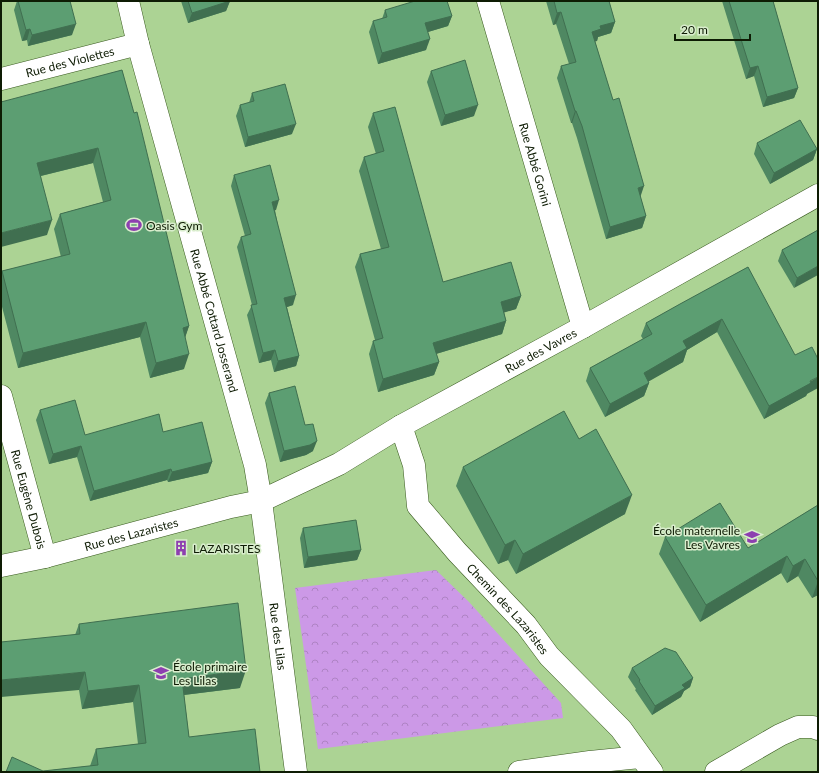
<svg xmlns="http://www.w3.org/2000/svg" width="819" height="773" viewBox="0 0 819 773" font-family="Lato,sans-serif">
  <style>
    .park { fill: url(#park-crowns) }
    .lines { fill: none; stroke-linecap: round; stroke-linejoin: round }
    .street-casing { stroke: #38591e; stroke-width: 23 }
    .street { stroke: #fff; stroke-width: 22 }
    .wall { fill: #4f8862 }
    .shaded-wall { fill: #406f50 }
    .building { fill: #5c9e72; stroke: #406f50 }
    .labels { text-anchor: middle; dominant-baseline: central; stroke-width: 3; stroke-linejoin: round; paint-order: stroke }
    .street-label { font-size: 12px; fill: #0e1c04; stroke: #d9edcd }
    .poi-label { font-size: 12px; fill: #0e1c04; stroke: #d9edcd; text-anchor: start }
  </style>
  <defs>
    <pattern id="park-crowns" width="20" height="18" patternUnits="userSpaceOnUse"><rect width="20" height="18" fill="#cc99e7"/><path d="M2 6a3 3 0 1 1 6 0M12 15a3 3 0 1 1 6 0" fill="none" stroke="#ae83c4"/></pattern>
  </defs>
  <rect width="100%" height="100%" fill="#acd394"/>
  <polygon class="park" points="436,570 469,602 561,703 563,718 318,749 295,588"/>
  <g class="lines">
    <g class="street-casing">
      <g id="street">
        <path id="s1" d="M 128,1 L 138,44 L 255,465 L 261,501 L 296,772"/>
        <path id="s2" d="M 488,1 L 583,327"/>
        <path id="s3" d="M 1,79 L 138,44"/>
        <path id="s4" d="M 1,396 L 45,557"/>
        <path id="s5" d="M 401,426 L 414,465 L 418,506 L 457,552 L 526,625 L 549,656 L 621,729 L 652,772"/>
        <path id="s6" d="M 1,566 L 45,557 L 231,507 L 261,501 L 339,464 L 401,426 L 583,327 L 818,195"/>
        <polyline points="519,772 590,762 640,757"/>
        <polyline points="716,772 780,735 798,727 813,727 818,729"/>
      </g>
    </g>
    <use href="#street" class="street"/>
  </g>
  <g class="wall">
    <polygon points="17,1 70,1 72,35 28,46 27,40 22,41 14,10"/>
    <polygon points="181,1 230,1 226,11 188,23"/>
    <polygon points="546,1 609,1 615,22 611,33 598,37 597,41 595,41 646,216 642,228 606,239 577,138 572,123 571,123 557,78 561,66 569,64 556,24 553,25"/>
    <polygon points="722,1 773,1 798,88 794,98 763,107 754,76 746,79"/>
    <polygon points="385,10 452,16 448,26 428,32 426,50 378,64 369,32 373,21 382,19"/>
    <polygon points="122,70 189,326 185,337 184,369 150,378 140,337 18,368 1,303 1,275 2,271 61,257 54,229 60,214 103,202 93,163 41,176 47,235 31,95"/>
    <polygon points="431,71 474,116 441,126 427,82"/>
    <polygon points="252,93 292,134 245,147 236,116 240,105 249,103"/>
    <polygon points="373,113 443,282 521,296 516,309 504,312 506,321 502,334 436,354 439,362 434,375 378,392 369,354 373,341 375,340 355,267 360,254 381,249 359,171 364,157 376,154 368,127"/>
    <polygon points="757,143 817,149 813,160 770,184 754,154"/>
    <polygon points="234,175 276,210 275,210 293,305 287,307 299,356 296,366 274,372 271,360 259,363 247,315 252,305 237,247 241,237 245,236 231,186"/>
    <polygon points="818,230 794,288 778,261 782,250"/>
    <polygon points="748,267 807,394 806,396 764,419 717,332 687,350 683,362 648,381 649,383 644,396 605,417 586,381 590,368 643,339 641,336 646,323"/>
    <polygon points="269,393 305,425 313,451 306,455 280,462 265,403"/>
    <polygon points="40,410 85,435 163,432 212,462 208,473 168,482 167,480 90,501 77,457 49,464 36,420"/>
    <polygon points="579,439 625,514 516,574 508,560 498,564 456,486 463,467"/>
    <polygon points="818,505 818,595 812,598 798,576 787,583 781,573 700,622 659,554 665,537 748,548"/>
    <polygon points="303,528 361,550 357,560 304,568 300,538"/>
    <polygon points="79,624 240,688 184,695 189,737 260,772 43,771 90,766 96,749 138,744 133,702 82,709 79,690 75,635"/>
    <polygon points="632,668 693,678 690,687 684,691 681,697 652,715 635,690 636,689 628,677"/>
  </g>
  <g class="shaded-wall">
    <polygon points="230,1 226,11 188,23 192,13"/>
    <polygon points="561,12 556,24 553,25 557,13"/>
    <polygon points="452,16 448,26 421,34 425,23"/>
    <polygon points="615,22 611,33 598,37 597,41 587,44 592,32 600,26"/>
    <polygon points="76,24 72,35 28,46 32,35"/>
    <polygon points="30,29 27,40 22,41 26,30"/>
    <polygon points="430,39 426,50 378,64 382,53"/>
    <polygon points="758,66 754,76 746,79 750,68"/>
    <polygon points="798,88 794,98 763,107 767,97"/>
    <polygon points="478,105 474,116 441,126 445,115"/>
    <polygon points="575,111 576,111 572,123 571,123"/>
    <polygon points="296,124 292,134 245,147 248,137"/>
    <polygon points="98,148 93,163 32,178 37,163"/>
    <polygon points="817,149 813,160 770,184 774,173"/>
    <polygon points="644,186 640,198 638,188"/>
    <polygon points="279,200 276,210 269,212 272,202"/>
    <polygon points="646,216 642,228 606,239 610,227"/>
    <polygon points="52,220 47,235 1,247 1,233"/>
    <polygon points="818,266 818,275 794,288 797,278"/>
    <polygon points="296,295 293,305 281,309 284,298"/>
    <polygon points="521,296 516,309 496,315 501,302"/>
    <polygon points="722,319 717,332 687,350 683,362 639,387 644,373 683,341"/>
    <polygon points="506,321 502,334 429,356 433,343"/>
    <polygon points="146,322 140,337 18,368 23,353"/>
    <polygon points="189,326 184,341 183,328"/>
    <polygon points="275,350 271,360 259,363 263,353"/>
    <polygon points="189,354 184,369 150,378 156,363"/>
    <polygon points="299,356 296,366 274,372 278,361"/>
    <polygon points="439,362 434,375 378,392 383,379"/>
    <polygon points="818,377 818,388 807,394 806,396 764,419 769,406"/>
    <polygon points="649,383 644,396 605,417 610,404"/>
    <polygon points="317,441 313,451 306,455 280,462 284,451"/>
    <polygon points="81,446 77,457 49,464 53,454"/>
    <polygon points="212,462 208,473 168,482 172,472"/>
    <polygon points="171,469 167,480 90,501 94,491"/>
    <polygon points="632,495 625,514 516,574 523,554"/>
    <polygon points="515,540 508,560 498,564 505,545"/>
    <polygon points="361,550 357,560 304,568 308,557"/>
    <polygon points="787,556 781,573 700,622 706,605"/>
    <polygon points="805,559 798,576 787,583 793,566"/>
    <polygon points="818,581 818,595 812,598"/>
    <polygon points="246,670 240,688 175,696 182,679"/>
    <polygon points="85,672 79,690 1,697 1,680"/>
    <polygon points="693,678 690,687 684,691 681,697 652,715 655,706 682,685"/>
    <polygon points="139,685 133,702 82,709 88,691"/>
  </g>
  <g class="building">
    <polygon points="18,1 70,1 76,24 32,35 30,29 26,30"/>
    <polygon points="188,1 230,1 192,13"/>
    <polygon points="415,1 447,1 452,16 425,23 430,39 382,53 373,21 387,17 385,10"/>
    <polygon points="554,1 609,1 615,22 600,26 601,29 592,32 613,100 619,98 644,186 638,188 646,216 610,227 582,126 576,111 575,111 561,66 576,62 561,12 557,13"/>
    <polygon points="729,1 773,1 798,88 767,97 758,66 750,68"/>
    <polygon points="465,60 478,105 445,115 431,71"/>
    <polygon points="122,70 134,113 137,112 189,326 183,328 189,354 156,363 146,322 23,353 2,271 70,254 60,214 111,200 98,148 37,163 52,220 1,233 1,102"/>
    <polygon points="285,84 296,124 248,137 240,105 254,101 252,93"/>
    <polygon points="395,107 403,136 443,282 511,262 521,296 501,302 506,321 433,343 439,362 383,379 373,341 383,338 360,254 389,247 364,157 384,151 373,113"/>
    <polygon points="800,120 817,149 774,173 757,143"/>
    <polygon points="270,165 279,200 272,202 296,295 284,298 299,356 278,361 275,350 263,353 251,305 257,304 241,237 251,234 234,175"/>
    <polygon points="818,230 818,266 797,278 782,250"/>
    <polygon points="748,267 795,355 812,347 818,359 818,377 810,381 811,383 769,406 722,319 683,341 687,348 644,373 649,383 610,404 590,368 652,334 646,323 680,304"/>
    <polygon points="295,386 305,425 313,424 317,441 310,445 284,451 269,393"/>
    <polygon points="75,400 85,435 159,414 163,432 202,422 212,462 172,472 171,469 94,491 81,446 53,454 40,410"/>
    <polygon points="564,411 579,439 596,429 632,495 523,554 515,540 505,545 463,467"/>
    <polygon points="720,503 748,548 818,505 818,581 805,559 793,566 787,556 706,605 665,537"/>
    <polygon points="356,520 361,550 308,557 303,528"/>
    <polygon points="238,603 246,670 182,679 189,737 255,729 260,772 6,772 12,757 43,771 98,765 96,749 146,743 139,685 88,691 85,672 1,680 1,642 80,634 79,624"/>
    <polygon points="665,648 676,652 693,678 682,685 685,688 655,706 639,681 640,680 632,668"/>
  </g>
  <defs>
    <g id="stadium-bare" transform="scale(1.2)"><path d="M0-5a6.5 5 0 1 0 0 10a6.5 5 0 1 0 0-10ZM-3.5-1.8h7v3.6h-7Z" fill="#8d3fb0" stroke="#d9edcd" stroke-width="2.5" paint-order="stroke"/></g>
    <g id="school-bare" transform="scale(1.2)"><path d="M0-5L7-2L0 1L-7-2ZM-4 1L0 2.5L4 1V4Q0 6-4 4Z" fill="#8d3fb0" stroke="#d9edcd" stroke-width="2.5" paint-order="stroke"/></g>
    <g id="building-bare" transform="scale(1.2)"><path d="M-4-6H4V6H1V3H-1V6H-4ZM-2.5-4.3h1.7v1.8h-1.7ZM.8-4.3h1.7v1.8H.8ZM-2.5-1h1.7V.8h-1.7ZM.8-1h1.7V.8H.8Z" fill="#8d3fb0" stroke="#d9edcd" stroke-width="2.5" paint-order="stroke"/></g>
  </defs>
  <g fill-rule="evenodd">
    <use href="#stadium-bare" x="134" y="225"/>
    <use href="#school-bare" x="752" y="537"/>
    <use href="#building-bare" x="181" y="548"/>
    <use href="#school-bare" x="161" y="673"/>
  </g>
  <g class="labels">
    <g class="street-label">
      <text stroke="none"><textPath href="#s3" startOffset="71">Rue des Violettes</textPath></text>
      <text stroke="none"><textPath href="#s2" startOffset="170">Rue Abbé Gorini</textPath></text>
      <text stroke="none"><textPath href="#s1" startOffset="331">Rue Abbé Cottard Josserand</textPath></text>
      <text stroke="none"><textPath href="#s6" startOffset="586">Rue des Vavres</textPath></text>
      <text stroke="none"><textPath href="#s4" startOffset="107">Rue Eugène Dubois</textPath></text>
      <text stroke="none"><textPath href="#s6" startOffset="134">Rue des Lazaristes</textPath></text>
      <text stroke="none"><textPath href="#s5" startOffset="219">Chemin des Lazaristes</textPath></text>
      <text stroke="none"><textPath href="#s1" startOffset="654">Rue des Lilas</textPath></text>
    </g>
    <g class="poi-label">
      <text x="146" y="225">Oasis Gym</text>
      <text x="740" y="530" text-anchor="end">École maternelle<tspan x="740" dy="14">Les Vavres</tspan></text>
      <text x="193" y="548">LAZARISTES</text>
      <text x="173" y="666">École primaire<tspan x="173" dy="14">Les Lilas</tspan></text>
    </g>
  </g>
  <rect width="819" height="773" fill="none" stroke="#0e1c04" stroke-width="4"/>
  <path d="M675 34v6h75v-6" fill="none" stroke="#0e1c04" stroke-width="2"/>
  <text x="681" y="34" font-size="12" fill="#0e1c04" stroke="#d9edcd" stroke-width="3" paint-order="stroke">20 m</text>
</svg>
